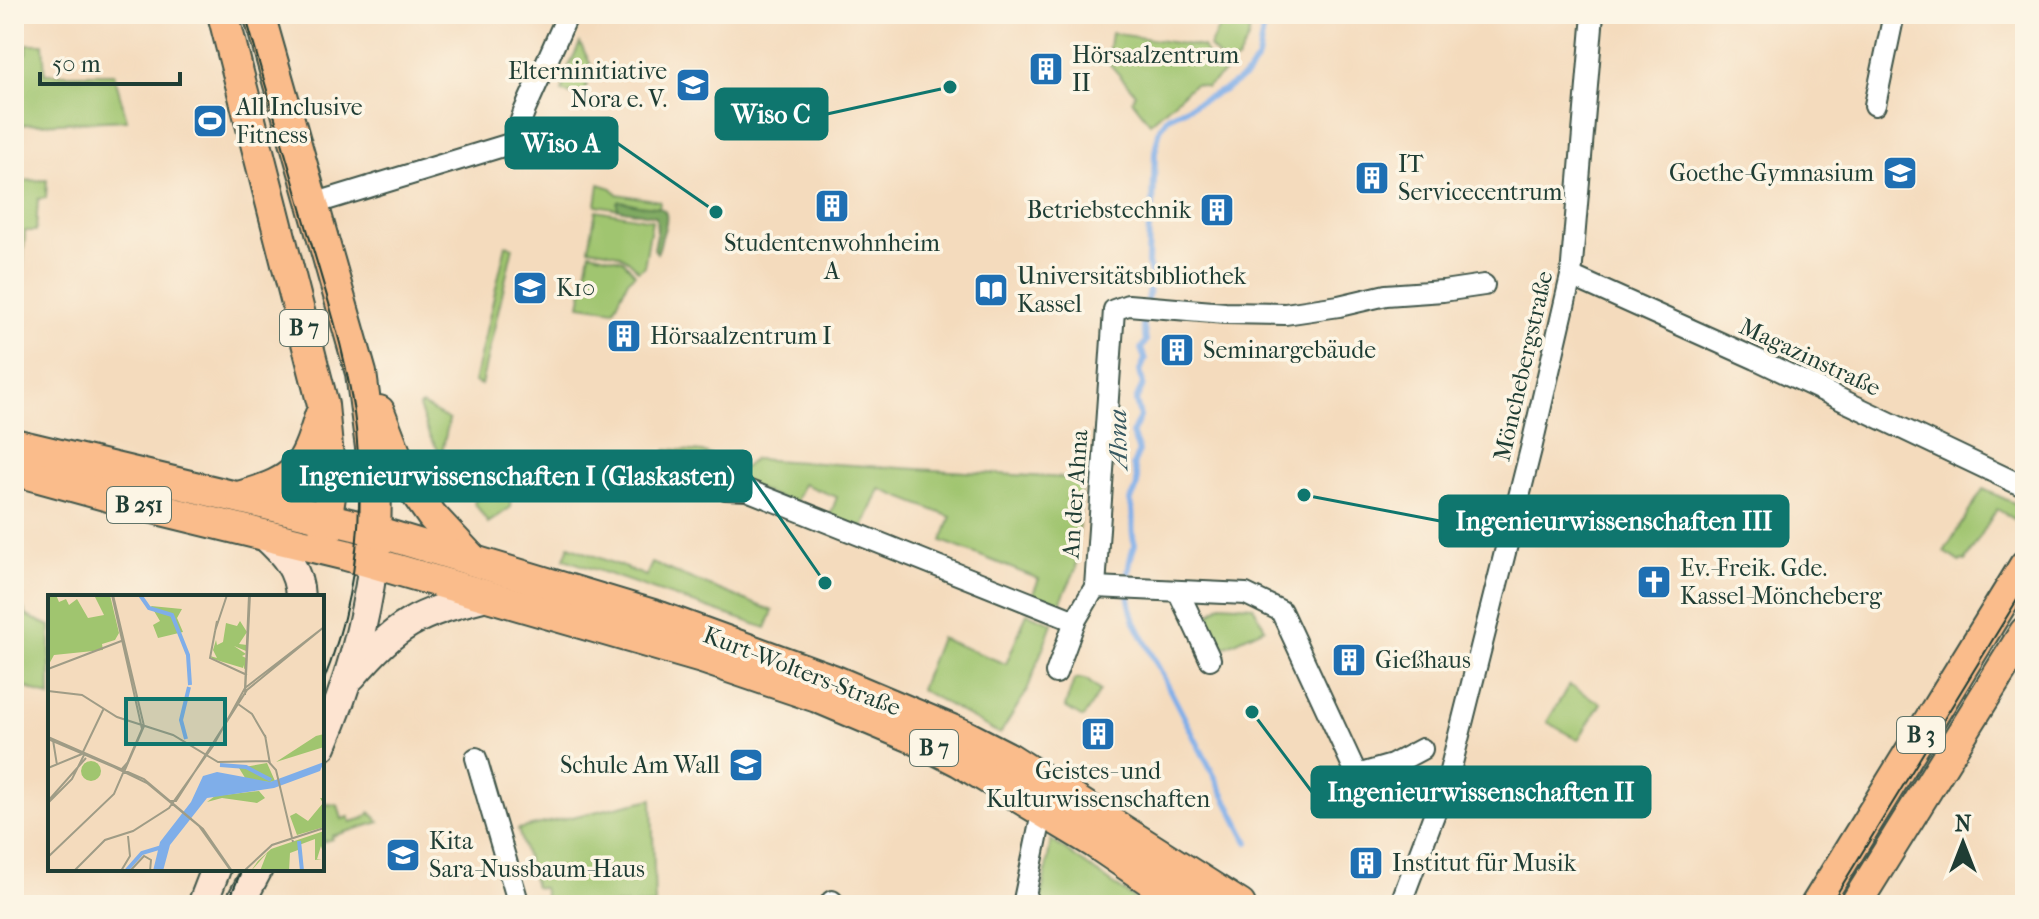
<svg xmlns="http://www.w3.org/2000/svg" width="2039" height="919" viewBox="0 0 2039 919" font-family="'IM FELL French Canon',serif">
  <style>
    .green { fill: #a0c56f; stroke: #608152; stroke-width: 2 }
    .forest { fill: #80aa62; stroke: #50744b; stroke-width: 2 }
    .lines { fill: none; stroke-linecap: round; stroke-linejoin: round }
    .stream { stroke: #7faee9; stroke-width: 6 }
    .street-casing { stroke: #3f5549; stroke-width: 24 }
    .secondary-casing { stroke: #3f5549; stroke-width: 32 }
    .primary-casing { stroke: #3f5549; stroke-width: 34 }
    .street { stroke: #fff; stroke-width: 20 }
    .secondary { stroke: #fde4d1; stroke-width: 28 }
    .primary { stroke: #fabc8b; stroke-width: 30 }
    .tram { stroke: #1f3d34; stroke-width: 2 }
    .labels { text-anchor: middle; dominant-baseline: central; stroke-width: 7; stroke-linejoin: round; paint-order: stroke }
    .shield { fill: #fcf5e5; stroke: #617469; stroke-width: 2 }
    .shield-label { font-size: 22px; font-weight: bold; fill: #1f3d34 }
    .poi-label { font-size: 24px; fill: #1f3d34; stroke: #fcf5e5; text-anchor: start }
    .street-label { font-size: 24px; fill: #1f3d34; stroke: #fcf5e5 }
    .water-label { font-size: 26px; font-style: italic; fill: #375961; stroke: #fcf5e5 }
    .inset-river { fill: none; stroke: #7faee9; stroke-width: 4 }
    .inset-road { fill: none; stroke: #9f9c86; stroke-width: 2 }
    .view { fill: #0f766e; fill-opacity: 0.15; stroke: #0f766e; stroke-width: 4 }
    .inset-edge { fill: none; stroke: #1f3d34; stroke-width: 4 }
    .leader { fill: none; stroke: #0f766e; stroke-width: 3 }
    .callout-dot { fill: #0f766e; stroke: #fcf5e5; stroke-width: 3 }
    .callout { fill: #0f766e; stroke: #0f766e; stroke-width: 3 }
    .callout-label { font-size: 26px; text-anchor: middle; font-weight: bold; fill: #fff }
  </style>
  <rect width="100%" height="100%" fill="#fcf5e5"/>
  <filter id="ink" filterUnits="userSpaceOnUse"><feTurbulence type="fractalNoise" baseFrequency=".0125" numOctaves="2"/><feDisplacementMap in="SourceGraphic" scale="16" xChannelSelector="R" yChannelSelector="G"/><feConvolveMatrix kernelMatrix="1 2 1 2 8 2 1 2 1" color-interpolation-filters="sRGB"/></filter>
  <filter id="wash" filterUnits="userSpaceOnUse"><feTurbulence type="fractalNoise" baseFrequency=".006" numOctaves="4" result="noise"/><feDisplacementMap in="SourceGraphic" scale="32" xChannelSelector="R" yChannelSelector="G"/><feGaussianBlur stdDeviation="1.8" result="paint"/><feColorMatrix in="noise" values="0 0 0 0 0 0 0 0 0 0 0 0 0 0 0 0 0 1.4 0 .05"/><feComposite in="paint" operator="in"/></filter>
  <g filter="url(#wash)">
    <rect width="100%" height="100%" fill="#f4dbbd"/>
    <g class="green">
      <polygon points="1241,14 1252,14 1248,40 1237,61 1225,64 1209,47 1223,19"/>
      <polygon points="1111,33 1203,47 1211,62 1225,72 1207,87 1194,84 1150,123 1132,100 1135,93 1107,61"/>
      <polygon points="580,43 591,65 584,97 562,92 567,70"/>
      <polygon points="27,44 43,44 45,74 114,74 127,120 14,125 14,54 27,53"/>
      <polygon points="47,180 46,198 38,199 36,231 25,231 21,302 14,301 14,181"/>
      <polygon points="599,184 612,188 617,194 660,201 658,216 596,205"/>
      <path d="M 596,210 L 652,220 L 644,267 L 638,271 C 626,253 610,251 589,248 Z"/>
      <polygon points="506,245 513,247 481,385 474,382"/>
      <polygon points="590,252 623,260 635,274 628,280 614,310 580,305"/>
      <polygon points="422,405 449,420 442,452 439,451 429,435 419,407"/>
      <polygon points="667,449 702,452 744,468 754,459 1082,479 1076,569 1058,607 1032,596 1039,579 942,541 951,517 880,489 863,528 830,516 837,497 803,484 795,504 724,476 721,481 682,464 666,452"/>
      <polygon points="1983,489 2025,508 2025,526 1997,509 1965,561 1962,560 1960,562 1944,552"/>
      <polygon points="488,490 509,494 511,507 488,523 474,502"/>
      <polygon points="569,546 646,576 652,563 773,611 766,628 564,559"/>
      <polygon points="14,590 27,616 50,626 50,697 14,683"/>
      <path d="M 1221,604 L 1253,606 L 1265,628 L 1224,647 C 1212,638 1208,631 1208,616 Z"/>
      <polygon points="1027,613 1052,623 1027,691 1000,734 920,689 940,638 1006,664"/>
      <polygon points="1080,678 1087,680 1100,691 1083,718 1065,707 1074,680"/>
      <polygon points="1569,685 1601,703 1578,740 1547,722"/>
      <polygon points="652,799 655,905 540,905 539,899 546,899 543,888 535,887 518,829"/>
      <polygon points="326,804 338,805 342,819 349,817 351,822 365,818 370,812 380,822 332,836 332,839 322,842 322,812"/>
      <polygon points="1051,840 1143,905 1040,905"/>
    </g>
    <path class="forest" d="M 619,201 C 626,201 631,204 638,205 C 661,208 673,204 663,234 C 660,241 661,246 657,253 L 654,249 L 657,233 L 656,216 L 618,209 L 617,203 Z"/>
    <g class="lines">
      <path class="stream" d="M 1248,842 L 1135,622 C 1126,597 1125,570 1135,544 C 1129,529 1136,516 1130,501 C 1139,487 1139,480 1133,465 L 1139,451 L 1132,434 L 1140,417 L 1136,401 L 1143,384 L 1140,371 L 1145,359 L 1141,349 L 1146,341 L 1143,324 L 1151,276 L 1148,263 L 1149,220 L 1153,206 L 1155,152 L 1160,128 L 1168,117 L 1228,88 L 1248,74 L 1258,58 L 1266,14"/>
    </g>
  </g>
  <g filter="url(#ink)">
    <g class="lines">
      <g class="street-casing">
        <g id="street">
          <polyline points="1875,105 1894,14"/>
          <polyline points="313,204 513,143 524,112 568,14"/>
          <polyline points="1571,276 1756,359 2025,487"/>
          <polyline points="725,489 747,490 1075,621"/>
          <polyline points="1095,587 1246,594 1281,611 1357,775 1392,765 1422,749"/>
          <polyline points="1179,593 1210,659"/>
          <polyline points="1056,673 1075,621 1095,587 1114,310 1128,305 1225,313 1285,314 1339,306 1386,295 1443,291 1484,285"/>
          <polyline points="476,758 519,905"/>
          <polyline points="832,905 832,901"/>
          <polyline points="1023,905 1040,823 1050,805"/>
          <polyline points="1400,905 1449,775 1531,449 1571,276 1593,14"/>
        </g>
      </g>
      <g class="secondary-casing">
        <g id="secondary">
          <path d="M 264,535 C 284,553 299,569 300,597"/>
          <path d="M 352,676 C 398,623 416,614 483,597"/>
          <path d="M 322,746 C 348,686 365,628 373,563"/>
          <polyline points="202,905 216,869"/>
          <polyline points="239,905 258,869"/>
        </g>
      </g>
      <g class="primary-casing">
        <g id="primary">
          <polyline points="223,14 323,405 331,490 324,535"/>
          <polyline points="259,14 361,373 376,485 375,549"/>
          <polyline points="379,411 404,476 432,516 473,560"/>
          <polyline points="14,444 358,526 660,617 833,680 966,736 1009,758 1240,905"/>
          <polyline points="14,470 145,506 346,555 702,658 817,697 914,738 959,761 1095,843 1186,905"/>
          <path d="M 242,496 C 297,480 304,470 320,416"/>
          <polyline points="1816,905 2025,565"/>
          <polyline points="1855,905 2025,632"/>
        </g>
      </g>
      <use href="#street" class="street"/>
      <use href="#secondary" class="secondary"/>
      <use href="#primary" class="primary"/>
      <g class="tram">
        <path d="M 245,14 C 266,86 287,158 307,229 C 326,294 349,362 356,429 C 365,517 355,604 322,685"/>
        <polyline points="227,905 242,869"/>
        <polyline points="1830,905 2025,587"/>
      </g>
    </g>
  </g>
  <defs>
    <g id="building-square" transform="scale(1.8)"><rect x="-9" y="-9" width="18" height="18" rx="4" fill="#1f6fb2" stroke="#fcf5e5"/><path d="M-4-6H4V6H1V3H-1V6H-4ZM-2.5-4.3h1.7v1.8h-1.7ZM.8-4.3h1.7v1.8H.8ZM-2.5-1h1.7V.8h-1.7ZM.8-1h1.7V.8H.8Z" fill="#fff"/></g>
    <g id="school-square" transform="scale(1.8)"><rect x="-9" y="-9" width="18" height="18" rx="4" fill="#1f6fb2" stroke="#fcf5e5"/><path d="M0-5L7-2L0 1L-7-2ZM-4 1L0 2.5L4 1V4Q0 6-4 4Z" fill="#fff"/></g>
    <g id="stadium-square" transform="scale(1.8)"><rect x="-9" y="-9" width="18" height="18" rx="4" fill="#1f6fb2" stroke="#fcf5e5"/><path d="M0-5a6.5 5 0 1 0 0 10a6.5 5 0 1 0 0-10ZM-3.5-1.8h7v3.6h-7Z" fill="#fff"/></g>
    <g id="university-square" transform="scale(1.8)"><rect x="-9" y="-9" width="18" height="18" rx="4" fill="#1f6fb2" stroke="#fcf5e5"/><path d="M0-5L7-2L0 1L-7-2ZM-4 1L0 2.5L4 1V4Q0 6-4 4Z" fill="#fff"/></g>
    <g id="library-square" transform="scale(1.8)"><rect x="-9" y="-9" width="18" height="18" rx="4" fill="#1f6fb2" stroke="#fcf5e5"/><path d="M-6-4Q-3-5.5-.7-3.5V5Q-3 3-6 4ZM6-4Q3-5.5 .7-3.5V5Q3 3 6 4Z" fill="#fff"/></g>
    <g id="church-square" transform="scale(1.8)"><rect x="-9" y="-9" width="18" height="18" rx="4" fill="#1f6fb2" stroke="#fcf5e5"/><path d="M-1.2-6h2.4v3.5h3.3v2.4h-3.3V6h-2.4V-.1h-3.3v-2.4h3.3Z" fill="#fff"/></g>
  </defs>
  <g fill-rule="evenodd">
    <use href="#building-square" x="1046" y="69"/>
    <use href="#school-square" x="693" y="85"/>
    <use href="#stadium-square" x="210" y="121"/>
    <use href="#school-square" x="1900" y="173"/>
    <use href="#building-square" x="1372" y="178"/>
    <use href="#building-square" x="832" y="206"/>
    <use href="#building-square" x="1217" y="210"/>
    <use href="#university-square" x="530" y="288"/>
    <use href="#library-square" x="991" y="290"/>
    <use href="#building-square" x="624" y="336"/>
    <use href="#building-square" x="1177" y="350"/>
    <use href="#church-square" x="1654" y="582"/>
    <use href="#building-square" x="1349" y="660"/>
    <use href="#building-square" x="1098" y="734"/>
    <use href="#school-square" x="746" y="765"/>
    <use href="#school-square" x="403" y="855"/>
    <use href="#building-square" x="1366" y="863"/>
  </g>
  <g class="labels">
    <g class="shield">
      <rect x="280" y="310" width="48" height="36" rx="6"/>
      <rect x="107" y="487" width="64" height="36" rx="6"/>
      <rect x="1897" y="717" width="48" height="36" rx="6"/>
      <rect x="910" y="730" width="48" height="36" rx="6"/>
    </g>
    <g class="shield-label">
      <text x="304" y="328">B 7</text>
      <text x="139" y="505">B 251</text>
      <text x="1921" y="735">B 3</text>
      <text x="934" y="748">B 7</text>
    </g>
    <g class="poi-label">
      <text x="1072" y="55">Hörsaalzentrum<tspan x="1072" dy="28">II</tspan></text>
      <text x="667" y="71" text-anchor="end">Elterninitiative<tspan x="667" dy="28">Nora e. V.</tspan></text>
      <text x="236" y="107">All Inclusive<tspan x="236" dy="28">Fitness</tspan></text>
      <text x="1398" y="164">IT<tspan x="1398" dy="28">Servicecentrum</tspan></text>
      <text x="1874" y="173" text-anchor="end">Goethe-Gymnasium</text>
      <text x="1191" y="210" text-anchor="end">Betriebstechnik</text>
      <text x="832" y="243" text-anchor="middle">Studentenwohnheim<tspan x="832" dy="28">A</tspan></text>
      <text x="1017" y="276">Universitätsbibliothek<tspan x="1017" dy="28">Kassel</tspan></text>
      <text x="556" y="288">K10</text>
      <text x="650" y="336">Hörsaalzentrum I</text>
      <text x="1203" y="350">Seminargebäude</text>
      <text x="1680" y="568">Ev.-Freik. Gde.<tspan x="1680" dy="28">Kassel-Möncheberg</tspan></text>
      <text x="1375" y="660">Gießhaus</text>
      <text x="720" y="765" text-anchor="end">Schule Am Wall</text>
      <text x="1098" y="771" text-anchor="middle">Geistes- und<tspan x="1098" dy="28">Kulturwissenschaften</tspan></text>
      <text x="429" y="841">Kita<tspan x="429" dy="28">Sara-Nussbaum-Haus</tspan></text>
      <text x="1392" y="863">Institut für Musik</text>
    </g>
    <g class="street-label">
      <text transform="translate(1810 357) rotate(25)">Magazinstraße</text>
      <text transform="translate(1523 366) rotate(-77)">Mönchebergstraße</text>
      <text transform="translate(1075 494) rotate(-86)">An der Ahna</text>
      <text transform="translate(802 671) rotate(21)">Kurt-Wolters-Straße</text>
    </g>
    <g class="water-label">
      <text transform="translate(1118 439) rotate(-91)">Ahna</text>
    </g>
  </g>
  <g transform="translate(48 595)">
    <rect width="276" height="276" fill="#f4dbbd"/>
    <path d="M 0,0 L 8,0 L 11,7 L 18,4 L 21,10 L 29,4 L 40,23 L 56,20 L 47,2 L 62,0 L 71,38 L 67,45 L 54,49 L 55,55 L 6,60 L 0,71 ZM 103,11 L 134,14 L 129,23 L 135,37 L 110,43 L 105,30 L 112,26 ZM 192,26 L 199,37 L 191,49 L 199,50 L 198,56 L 186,51 L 198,59 L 194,61 L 198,63 L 198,73 L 196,74 L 196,70 L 195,73 L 165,64 L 162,61 L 169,63 L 165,55 L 168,45 L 169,50 L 175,47 L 178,28 L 189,31 ZM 276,139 L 276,152 L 228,167 L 268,141 ZM33 176a10 10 0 1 1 20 0a10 10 0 1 1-20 0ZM 219,168 L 227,186 L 222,187 L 199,186 L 191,173 ZM 211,196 L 217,203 L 209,208 L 174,203 L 159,207 L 167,201 ZM 272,203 L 276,203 L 276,232 L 249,240 L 242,221 L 248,218 L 260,226 L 275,208 ZM 276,236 L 276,261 L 273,251 L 269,264 L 274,264 L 267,265 L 267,244 L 251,250 L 253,268 L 250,255 L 242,258 L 241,276 L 212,276 L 219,258 L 203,276 L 210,266 L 223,254 Z" fill="#a0c56f"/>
    <path d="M 276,167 L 272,176 L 226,193 L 159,203 L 122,250 L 115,276 L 105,276 L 112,247 L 143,207 L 155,181 L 169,177 L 222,187 Z" fill="#7faee9"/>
    <path class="inset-river" d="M 92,0 L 101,13 L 124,20 L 140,60 L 142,90M 138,144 L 133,125 L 141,92M 172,170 L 198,172 L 223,185M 251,246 L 254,276M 78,276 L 94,258 L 114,252"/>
    <path class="inset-road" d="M 65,0 L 96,131M 169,26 L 162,63 L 199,80M 167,36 L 179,0M 0,74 L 76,45M 197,93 L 276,32M 0,96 L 34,100 L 69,122 L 125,140 L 170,167 L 220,166 L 228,175 L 245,247M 197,100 L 202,0M 190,109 L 204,119 L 218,143M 217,140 L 222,169M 0,142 L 96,184 L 155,234 L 184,276M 0,144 L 73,175 L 80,167M 5,145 L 9,170M 34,159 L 56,113M 66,172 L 99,188 L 151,231 L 183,276M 0,173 L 34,159M 76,177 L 96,131M 0,206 L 38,163M 122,206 L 128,206 L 199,95 L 276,32M 0,208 L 24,184 L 36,160M 0,262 L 66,199 L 94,134 L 64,0M 26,276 L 57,245 L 85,236 L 121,213 L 165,151 L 197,93 L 201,0M 73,276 L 82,261 L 80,241M 82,276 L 96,261 L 103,265 L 102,276M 196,276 L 224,250 L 276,233"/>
    <path class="view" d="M 78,104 L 177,104 L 177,149 L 78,149 Z"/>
    <rect width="276" height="276" class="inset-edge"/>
  </g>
  <path class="leader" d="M950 87L827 114M716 212L617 143M825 583L751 476M1304 495L1440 521M1252 712L1312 792"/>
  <g class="callout-dot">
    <circle cx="950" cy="87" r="8"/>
    <circle cx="716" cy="212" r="8"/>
    <circle cx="825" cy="583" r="8"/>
    <circle cx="1304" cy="495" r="8"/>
    <circle cx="1252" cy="712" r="8"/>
  </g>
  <g class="callout">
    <rect x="716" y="89" width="111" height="50" rx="8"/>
    <rect x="506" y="118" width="111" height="50" rx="8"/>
    <rect x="283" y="451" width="468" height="50" rx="8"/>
    <rect x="1440" y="496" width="348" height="50" rx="8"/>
    <rect x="1312" y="767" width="338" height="50" rx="8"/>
  </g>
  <g class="callout-label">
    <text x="771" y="123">Wiso C</text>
    <text x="561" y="152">Wiso A</text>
    <text x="517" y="485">Ingenieurwissenschaften I (Glaskasten)</text>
    <text x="1614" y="530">Ingenieurwissenschaften III</text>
    <text x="1481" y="801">Ingenieurwissenschaften II</text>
  </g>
  <rect width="2039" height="919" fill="none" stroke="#fcf5e5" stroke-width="48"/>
  <g transform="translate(1963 843)" stroke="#fcf5e5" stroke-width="6" paint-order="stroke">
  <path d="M0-6L14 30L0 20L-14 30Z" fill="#1f3d34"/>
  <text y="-12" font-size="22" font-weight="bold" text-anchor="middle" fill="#1f3d34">N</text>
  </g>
  <path d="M40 72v12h140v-12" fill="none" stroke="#1f3d34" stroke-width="4"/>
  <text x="52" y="72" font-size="24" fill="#1f3d34" stroke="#fcf5e5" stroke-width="6" paint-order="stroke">50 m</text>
</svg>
